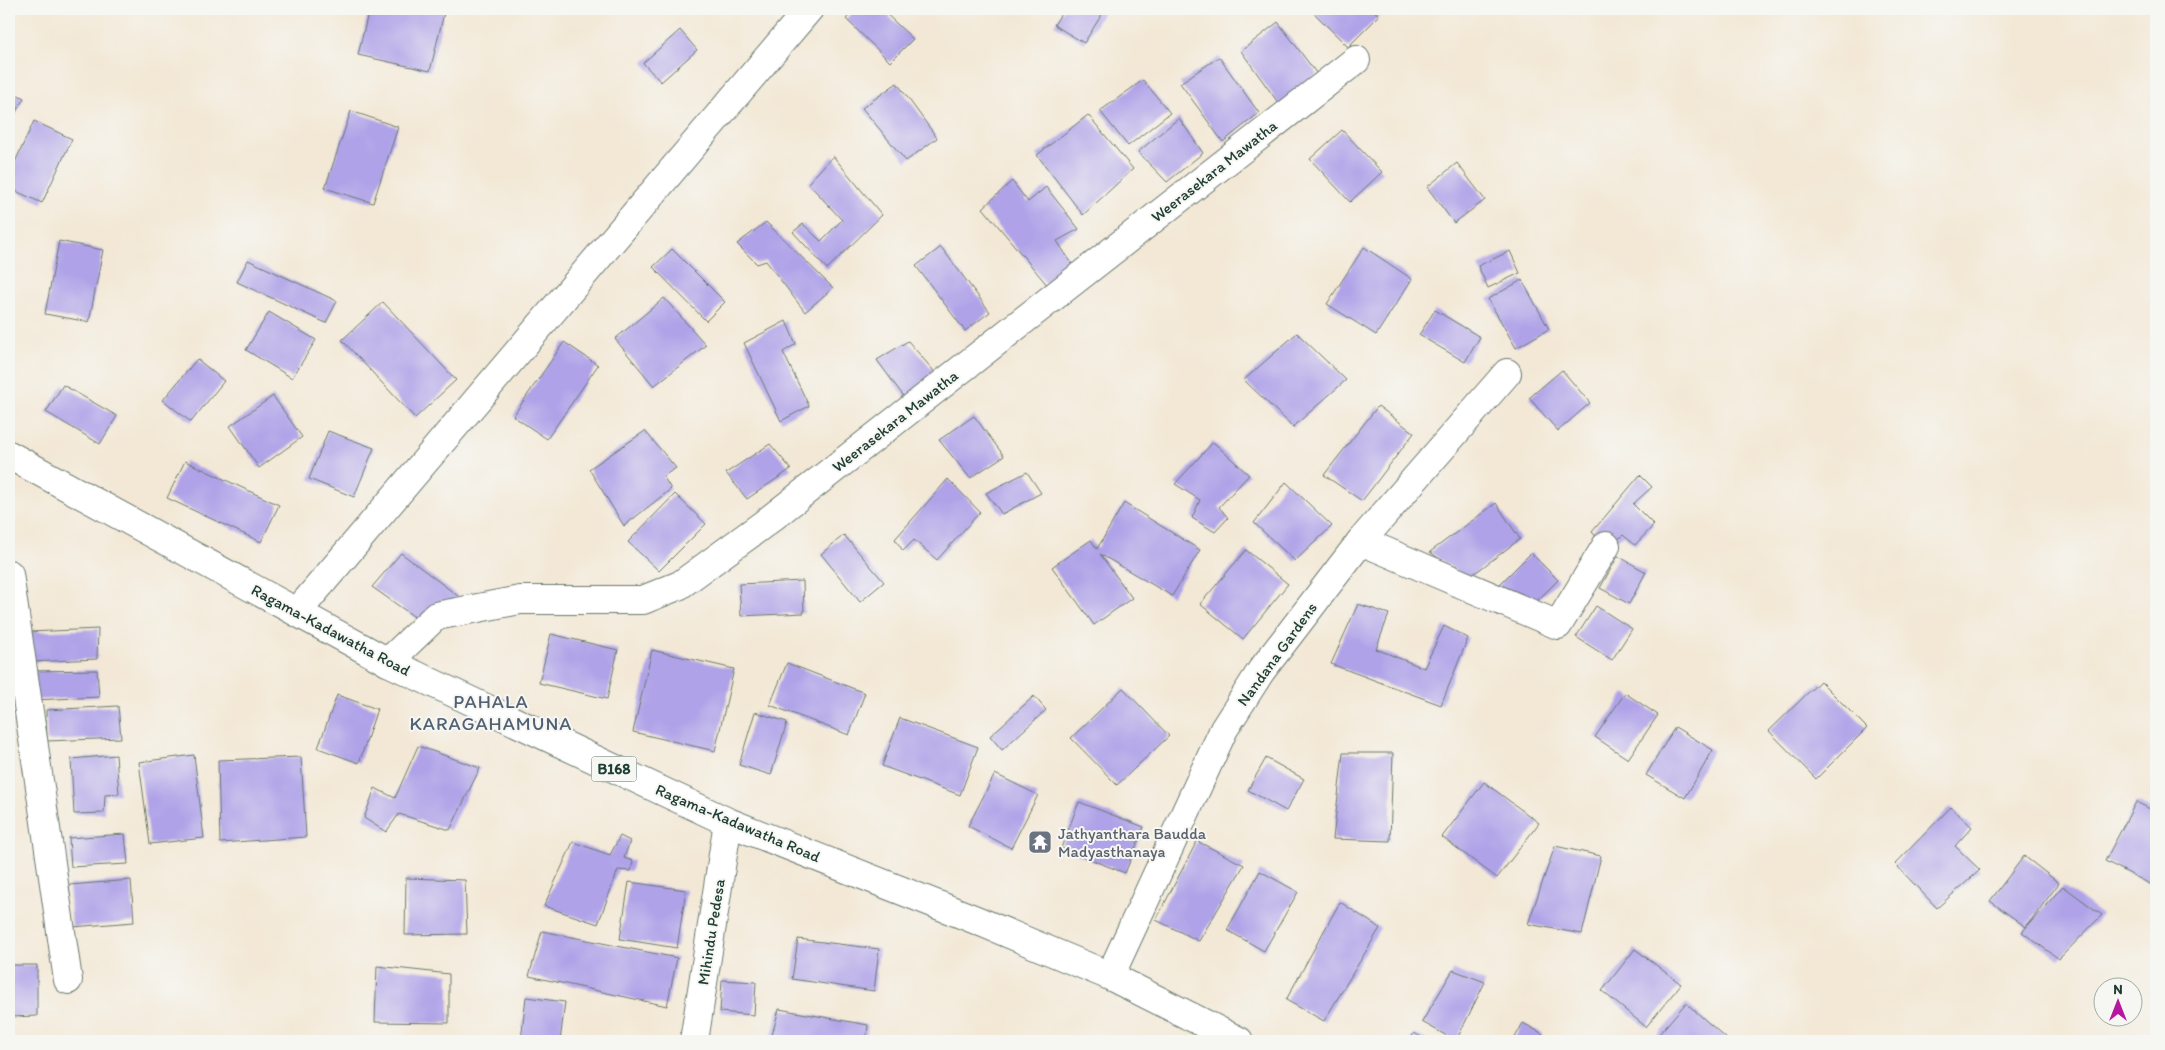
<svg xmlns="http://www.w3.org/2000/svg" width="2165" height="1050" viewBox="0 0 2165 1050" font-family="Itim,sans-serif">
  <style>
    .building { fill: #afa2e8 }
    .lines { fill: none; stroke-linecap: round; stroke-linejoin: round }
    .minor-casing { stroke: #69796d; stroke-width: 30 }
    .major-casing { stroke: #69796d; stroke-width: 30 }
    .minor { stroke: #fff; stroke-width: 28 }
    .major { stroke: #fff; stroke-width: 28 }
    .labels { text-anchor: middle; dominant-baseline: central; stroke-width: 4; stroke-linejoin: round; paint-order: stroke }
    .shield { fill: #f6f6f2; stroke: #60746d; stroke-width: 1 }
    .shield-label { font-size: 15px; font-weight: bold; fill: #1f3d34 }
    .street-label { font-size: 16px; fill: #1f3d34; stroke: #f6f6f2 }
    .worship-label { font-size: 16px; fill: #5b616d; stroke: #f6f6f2; text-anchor: start }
    .quarter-label { font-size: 19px; letter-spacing: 1px; fill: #516073; stroke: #f6f6f2 }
  </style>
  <rect width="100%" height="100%" fill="#f6f6f2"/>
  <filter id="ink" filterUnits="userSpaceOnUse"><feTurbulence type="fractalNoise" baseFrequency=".02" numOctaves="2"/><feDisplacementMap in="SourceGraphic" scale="10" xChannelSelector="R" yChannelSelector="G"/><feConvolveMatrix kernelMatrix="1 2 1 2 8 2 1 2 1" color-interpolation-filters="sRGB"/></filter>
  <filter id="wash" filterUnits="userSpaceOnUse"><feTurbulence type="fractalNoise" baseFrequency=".0096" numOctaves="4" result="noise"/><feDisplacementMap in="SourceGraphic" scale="20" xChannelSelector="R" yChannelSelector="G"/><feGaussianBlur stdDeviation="1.12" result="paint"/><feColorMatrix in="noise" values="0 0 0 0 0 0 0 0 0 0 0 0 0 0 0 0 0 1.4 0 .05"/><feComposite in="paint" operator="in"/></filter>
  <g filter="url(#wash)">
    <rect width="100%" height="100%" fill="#f3e8d6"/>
    <g id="blocks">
      <g class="building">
        <polygon points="369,9 445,9 430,71 358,55"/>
        <polygon points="856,9 881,9 913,39 890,62 846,19"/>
        <polygon points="1064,9 1100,9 1104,11 1084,43 1054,25"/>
        <polygon points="1310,9 1373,9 1379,16 1348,47"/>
        <polygon points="1278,22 1317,74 1282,108 1241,51"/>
        <polygon points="680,30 697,50 661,82 643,63"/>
        <polygon points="1219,57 1259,113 1223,142 1180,83"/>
        <polygon points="1143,80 1170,113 1128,146 1100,111"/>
        <polygon points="897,83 937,138 906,161 862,108"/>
        <polygon points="9,90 24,98 9,125"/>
        <polygon points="351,111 398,127 373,203 325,188"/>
        <polygon points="1088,115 1133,169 1083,215 1037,155"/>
        <polygon points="1179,118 1203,153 1167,182 1138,152"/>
        <polygon points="34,121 72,139 42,203 9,188 9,175"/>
        <polygon points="1342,130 1382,172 1350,202 1310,159"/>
        <polygon points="833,156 882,215 827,269 793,232 803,224 821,241 842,220 808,183"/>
        <polygon points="1457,163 1485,200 1454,223 1427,187"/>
        <polygon points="1012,181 1028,202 1046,187 1079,229 1057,241 1074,267 1048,286 983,208"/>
        <polygon points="766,222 833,288 805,312 766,261 757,264 737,244"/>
        <polygon points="59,241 103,250 89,322 45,314"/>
        <polygon points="941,247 990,312 965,331 916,266"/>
        <polygon points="1364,247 1412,279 1376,335 1327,304"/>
        <polygon points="672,249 725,302 706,321 653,267"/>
        <polygon points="1510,251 1520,273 1488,288 1478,266"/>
        <polygon points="248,260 337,301 326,323 237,282"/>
        <polygon points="1522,280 1549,329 1516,348 1488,299"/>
        <polygon points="664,298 706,345 654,386 615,339"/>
        <polygon points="383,302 456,380 415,418 342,340"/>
        <polygon points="1435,310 1480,337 1465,362 1419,335"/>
        <polygon points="269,312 316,340 292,378 246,350"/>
        <polygon points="786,321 796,344 783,352 809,406 781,421 744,343"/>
        <polygon points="1297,333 1346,380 1293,427 1244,380"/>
        <polygon points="908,341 939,377 907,401 877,360"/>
        <polygon points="564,342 598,365 547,439 513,416"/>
        <polygon points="197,359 224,381 191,422 163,400"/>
        <polygon points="1562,370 1590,403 1558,431 1529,398"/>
        <polygon points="63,385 117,416 100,444 46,412"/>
        <polygon points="273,396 302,437 259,468 230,426"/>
        <polygon points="1378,406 1414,433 1362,501 1324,475"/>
        <polygon points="974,416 1004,456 970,478 939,440"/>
        <polygon points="328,431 374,448 354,497 309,479"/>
        <polygon points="645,431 676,468 663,476 671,489 624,526 589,469"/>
        <polygon points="1213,442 1249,475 1219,507 1228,518 1215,532 1192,518 1200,500 1175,484"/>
        <polygon points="770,444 791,469 747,499 726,473"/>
        <polygon points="185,461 279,505 261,542 167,498"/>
        <polygon points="1027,472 1041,493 1002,514 986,493"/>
        <polygon points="1640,475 1652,487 1633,504 1654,525 1635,545 1623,535 1607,548 1592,532"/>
        <polygon points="948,479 980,512 937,560 914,540 903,551 895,539"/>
        <polygon points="1286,482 1332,526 1295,561 1254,523"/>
        <polygon points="675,494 706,524 659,571 628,542"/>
        <polygon points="1124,503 1200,550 1172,596 1100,554 1132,598 1094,625 1052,567 1091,540 1097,549"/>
        <polygon points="1496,503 1520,539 1467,579 1430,552"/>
        <polygon points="844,535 884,582 860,602 821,554"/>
        <polygon points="1246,550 1288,584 1243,639 1200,604"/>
        <polygon points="401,553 458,596 433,630 372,587"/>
        <polygon points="1531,553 1558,580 1524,614 1497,587"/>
        <polygon points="1618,556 1646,572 1629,604 1600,588"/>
        <polygon points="803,581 804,613 741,616 739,584"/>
        <polygon points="1358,604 1389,614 1376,649 1424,668 1444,626 1468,638 1441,705 1331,664"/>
        <polygon points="1596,606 1632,629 1612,660 1576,637"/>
        <polygon points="98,629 97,659 30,662 29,632"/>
        <polygon points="551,634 618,650 607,699 539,683"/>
        <polygon points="652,650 734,669 715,751 633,732"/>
        <polygon points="787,663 865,693 849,735 770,705"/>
        <polygon points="97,670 99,697 33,700 32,671"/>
        <polygon points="1820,681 1867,728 1816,779 1769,731"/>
        <polygon points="1123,688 1169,736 1117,785 1071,738"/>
        <polygon points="1625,693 1658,715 1628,759 1595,737"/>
        <polygon points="337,695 377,709 359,763 318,748"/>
        <polygon points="1034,696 1046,710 1002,750 990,736"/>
        <polygon points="118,706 121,738 47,741 46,710"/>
        <polygon points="755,712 787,722 771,775 739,765"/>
        <polygon points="900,718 978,747 960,795 882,766"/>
        <polygon points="1675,727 1713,750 1685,798 1646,775"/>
        <polygon points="418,746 480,768 450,830 399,814 386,832 364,818 375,788 395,798"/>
        <polygon points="1343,753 1393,753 1390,841 1333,839"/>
        <polygon points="116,755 119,794 105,795 104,813 74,814 71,759"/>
        <polygon points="194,755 204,838 150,844 139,762"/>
        <polygon points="301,757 306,837 220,843 218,760"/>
        <polygon points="1266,758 1304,779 1286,811 1248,790"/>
        <polygon points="995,774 1038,795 1011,848 968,826"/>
        <polygon points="1484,782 1539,823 1497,878 1442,837"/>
        <polygon points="1079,802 1144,827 1125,873 1061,848"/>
        <polygon points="2136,802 2156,812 2156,887 2105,861"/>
        <polygon points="1951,807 1972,827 1955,846 1980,870 1937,908 1895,864"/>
        <polygon points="125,834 128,864 71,867 69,838"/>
        <polygon points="620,836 630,841 624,858 633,861 631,871 618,870 598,924 544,906 573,842 610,855"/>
        <polygon points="1197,841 1244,865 1199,941 1156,920"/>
        <polygon points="1555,846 1601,856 1582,934 1528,924"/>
        <polygon points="2024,856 2059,883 2026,927 1990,901"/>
        <polygon points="1260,871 1298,892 1264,951 1227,930"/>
        <polygon points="406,878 465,880 467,934 405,935"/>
        <polygon points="131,880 134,922 72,927 69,885"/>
        <polygon points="629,882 686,890 677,948 620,939"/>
        <polygon points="2063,886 2102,915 2059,959 2022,932"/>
        <polygon points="1340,902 1380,928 1324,1021 1286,1000"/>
        <polygon points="542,931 677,958 667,1006 529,976"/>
        <polygon points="798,939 879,949 874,991 792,979"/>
        <polygon points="1635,949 1681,984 1646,1027 1602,991"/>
        <polygon points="9,965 37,965 37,1016 9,1017"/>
        <polygon points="377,966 449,974 449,1023 375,1022"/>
        <polygon points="1453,970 1485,982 1456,1041 1422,1022"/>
        <polygon points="722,980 756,982 754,1015 720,1012"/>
        <polygon points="526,997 565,1002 560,1041 521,1041"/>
        <polygon points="1686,1003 1727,1039 1725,1041 1653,1041"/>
        <polygon points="779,1009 868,1025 866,1041 768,1041 771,1039"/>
        <polygon points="1523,1023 1543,1034 1539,1041 1513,1041"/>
        <polygon points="1414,1033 1429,1041 1409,1041"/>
      </g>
    </g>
  </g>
  <g filter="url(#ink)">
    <use href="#blocks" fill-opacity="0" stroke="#69796d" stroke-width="1"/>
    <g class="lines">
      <g class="minor-casing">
        <g id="minor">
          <polyline points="1361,541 1558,625 1606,546"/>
          <polyline points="9,574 68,980"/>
          <polyline points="297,612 809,9"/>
          <polyline points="388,662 436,616 520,600 643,600 680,585 765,523 1356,60"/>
          <polyline points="1110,976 1224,729 1261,671 1361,541 1507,373"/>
          <polyline points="694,1041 728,822"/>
        </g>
      </g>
      <g class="major-casing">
        <polyline id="major" points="9,455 388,662 728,822 976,920 1110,976 1239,1041"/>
      </g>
      <use href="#minor" class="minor"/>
      <use href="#major" class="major"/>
    </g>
  </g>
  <defs>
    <g id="temple-square" transform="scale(1.25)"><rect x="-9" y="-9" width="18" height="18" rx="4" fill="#6b7280" stroke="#f6f6f2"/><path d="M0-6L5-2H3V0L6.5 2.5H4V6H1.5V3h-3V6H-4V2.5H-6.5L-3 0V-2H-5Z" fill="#fff"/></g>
  </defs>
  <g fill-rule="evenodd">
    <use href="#temple-square" x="1040" y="842"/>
  </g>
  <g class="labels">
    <rect class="shield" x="591.5" y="756.5" width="45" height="25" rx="4"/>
    <g class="shield-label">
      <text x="614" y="769">B168</text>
    </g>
    <g class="street-label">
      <text transform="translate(1214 171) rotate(-38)">Weerasekara Mawatha</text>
      <text transform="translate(895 421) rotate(-38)">Weerasekara Mawatha</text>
      <text transform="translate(331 630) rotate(28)">Ragama-Kadawatha Road</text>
      <text transform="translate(1277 654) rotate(-54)">Nandana Gardens</text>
      <text transform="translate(738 823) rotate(23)">Ragama-Kadawatha Road</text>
      <text transform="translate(711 932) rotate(-81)">Mihindu Pedesa</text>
    </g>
    <g class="worship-label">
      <text x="1058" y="833">Jathyanthara Baudda<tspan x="1058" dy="18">Madyasthanaya</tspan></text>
    </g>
    <g class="quarter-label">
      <text x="491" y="701">PAHALA<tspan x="491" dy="22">KARAGAHAMUNA</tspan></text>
    </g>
  </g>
  <rect width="2165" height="1050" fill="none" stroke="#f6f6f2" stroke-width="30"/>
  <g transform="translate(2118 1002)"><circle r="24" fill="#f6f6f2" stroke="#a0aca6"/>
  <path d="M0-4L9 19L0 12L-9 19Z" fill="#b5179e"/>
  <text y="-8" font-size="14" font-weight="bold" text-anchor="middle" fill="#1f3d34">N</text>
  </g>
</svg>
